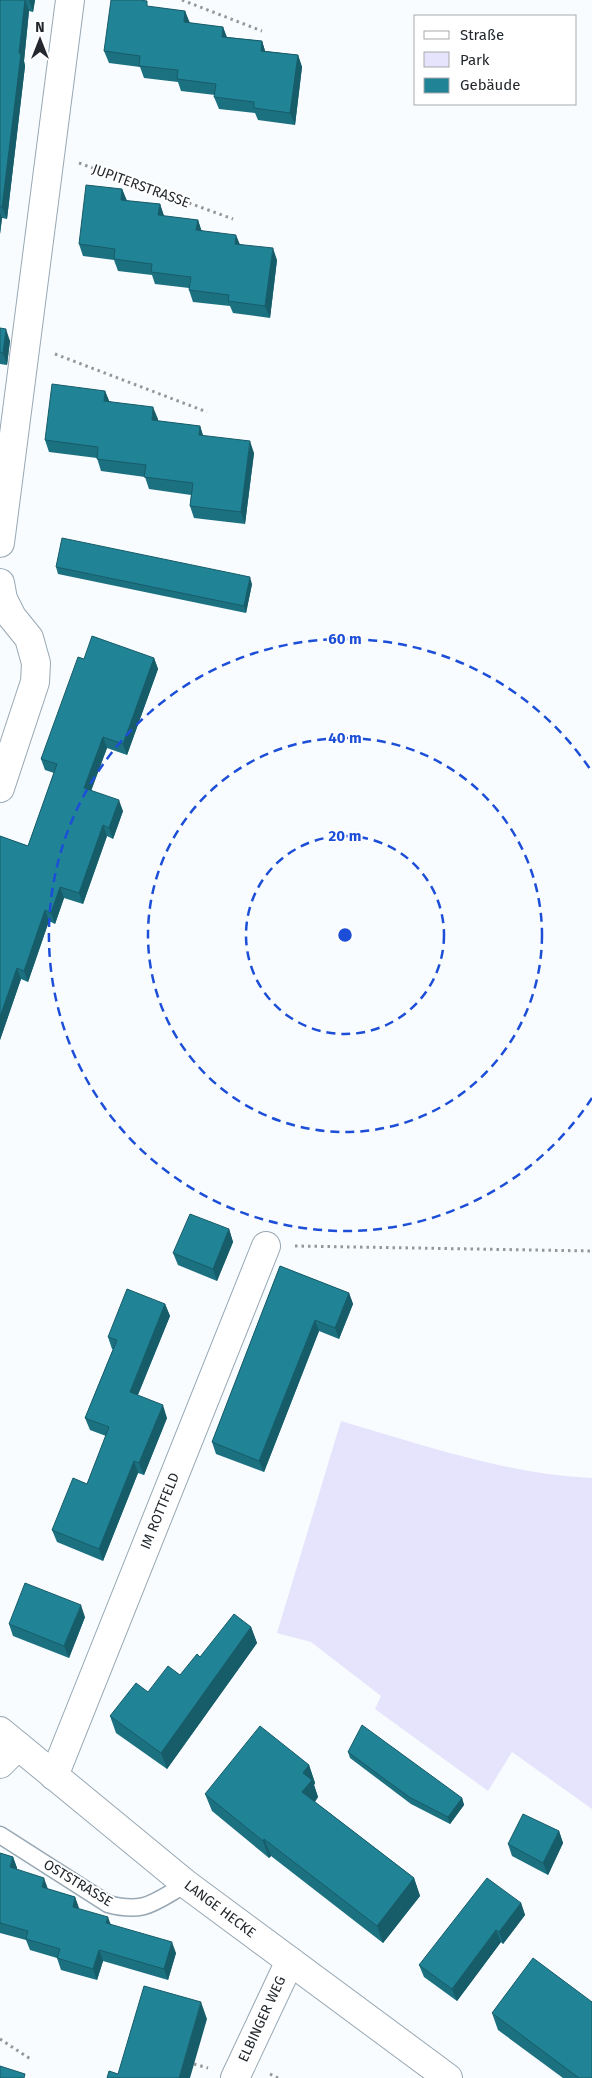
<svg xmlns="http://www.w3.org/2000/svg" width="592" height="2078" viewBox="0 0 592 2078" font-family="'Fira Sans',sans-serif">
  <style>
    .green { fill: #e6e4fd }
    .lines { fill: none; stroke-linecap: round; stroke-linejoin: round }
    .lane-casing { stroke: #98a8b4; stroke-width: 19 }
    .street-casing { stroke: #98a8b4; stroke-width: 30 }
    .path { stroke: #92979a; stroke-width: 3; stroke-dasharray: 2.5 4; stroke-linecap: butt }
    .lane { stroke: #fff; stroke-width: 16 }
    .street { stroke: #fff; stroke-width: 28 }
    .wall { fill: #1c7181 }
    .shaded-wall { fill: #175c69 }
    .building { fill: #218396; stroke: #175c69 }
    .ring { fill: none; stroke: #1d4ed8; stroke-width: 2.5; stroke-dasharray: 9 6 }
    .labels { text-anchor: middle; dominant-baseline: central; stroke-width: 4; stroke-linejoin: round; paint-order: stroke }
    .street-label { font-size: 14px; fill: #22282d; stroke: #fff }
    .centre { fill: #1d4ed8; stroke: #fff; stroke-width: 2.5 }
    .ring-label { font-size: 15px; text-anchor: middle; font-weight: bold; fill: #1d4ed8; stroke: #fff; stroke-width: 4; stroke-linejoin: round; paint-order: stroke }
  </style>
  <rect width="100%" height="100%" fill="#f8fcfe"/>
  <path class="green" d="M 341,1421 C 423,1445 506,1474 592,1478 L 592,1809 L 512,1752 L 488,1791 L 375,1709 L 381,1696 L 311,1642 L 277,1633 Z"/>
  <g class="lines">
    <g class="lane-casing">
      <path id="lane" d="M 0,1835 L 108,1904 C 145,1914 154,1902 186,1884"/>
    </g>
    <g class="street-casing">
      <g id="street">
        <polyline points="0,543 70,0"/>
        <polyline points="0,583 3,599 12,617 29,638 36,663 35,682 0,788"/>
        <polyline points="0,1731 186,1884 448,2078"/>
        <polyline points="0,1764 18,1746"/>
        <polyline points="54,1776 266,1246"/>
        <polyline points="235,2078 290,1961"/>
      </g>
    </g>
    <g class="path">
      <polyline points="182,0 262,31"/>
      <polyline points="79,163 233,219"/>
      <polyline points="55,354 207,412"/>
      <polyline points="295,1246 592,1251"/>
      <polyline points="0,2039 32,2060"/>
      <polyline points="194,2064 208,2068"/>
      <polyline points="270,2074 278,2078"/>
    </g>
    <use href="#lane" class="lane"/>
    <use href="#street" class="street"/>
  </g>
  <g class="wall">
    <polygon points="0,0 35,0 33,12 29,11 24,61 25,66 7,219 2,218 0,234"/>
    <polygon points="149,7 185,11 189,23 223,27 227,37 262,41 265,51 298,55 302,67 295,125 258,120 255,113 219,109 214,97 215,95 181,91 178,82 144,78 140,67 109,63 104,51"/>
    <polygon points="122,189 127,201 160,204 164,216 198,220 201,230 240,244 277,260 270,318 233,313 230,306 193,302 189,290 189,288 155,284 152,275 118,271 114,260 83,256 79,244"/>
    <polygon points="0,328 10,341 7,365 0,364"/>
    <polygon points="105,391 109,401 158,419 158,421 200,426 203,436 254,453 245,524 194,518 190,506 191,495 149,489 145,477 101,471 97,458 49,452 45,440"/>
    <polygon points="56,567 252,584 246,613 58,574"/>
    <polygon points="154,658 158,669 127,755 107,748 91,791 123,811 113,839 107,836 83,904 64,898 55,924 49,921 28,982 21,979 0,1040 0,836 28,846 54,773 45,770 41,759 84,659"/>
    <polygon points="229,1229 233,1242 217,1281 178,1265 173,1253"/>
    <polygon points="280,1266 349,1293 353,1304 339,1339 319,1331 264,1472 216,1454 212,1442"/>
    <polygon points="165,1304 170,1316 138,1395 167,1418 144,1475 138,1473 103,1561 57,1542 52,1530 87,1484 106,1436 90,1430 85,1418 113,1349 112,1349 108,1337"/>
    <polygon points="85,1617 69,1658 13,1636 9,1624"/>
    <polygon points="251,1627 257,1643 167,1769 116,1733 110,1716 148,1692 180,1675 200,1657"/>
    <polygon points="348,1752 462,1798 464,1805 450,1824 411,1804 350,1758"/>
    <polygon points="309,1765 315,1783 314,1785 318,1797 315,1802 414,1878 420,1896 383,1943 271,1856 269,1858 212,1811 205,1794"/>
    <polygon points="559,1831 563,1843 548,1875 512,1856 508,1844"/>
    <polygon points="0,1853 13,1857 17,1868 17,1870 48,1889 75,1897 79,1909 110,1924 176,1953 168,1980 103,1961 97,1980 61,1970 57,1958 30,1950 26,1940 0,1933"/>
    <polygon points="521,1903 525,1915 503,1944 501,1942 457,2001 424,1977 419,1965"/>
    <polygon points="492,2013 592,2078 563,2078 498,2030"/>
  </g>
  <g class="shaded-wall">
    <polygon points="25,0 29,11 24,61 25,66 7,219 2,207 19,53"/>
    <polygon points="29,0 35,0 33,12"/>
    <polygon points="185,11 190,23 184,22"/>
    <polygon points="223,27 227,39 222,37"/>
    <polygon points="262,41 266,54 261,51"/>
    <polygon points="298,55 302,67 295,125 290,113"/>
    <polygon points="122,189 127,201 121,200"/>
    <polygon points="160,204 164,216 158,215"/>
    <polygon points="0,213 2,218 0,234"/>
    <polygon points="198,220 202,232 196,230"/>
    <polygon points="236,235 241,247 235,244"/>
    <polygon points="273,248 277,260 270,318 265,306"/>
    <polygon points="6,329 10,341 7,365 3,353"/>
    <polygon points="105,391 110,403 104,401"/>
    <polygon points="153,407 158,419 156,432 152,420"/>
    <polygon points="200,426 204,438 199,435"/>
    <polygon points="250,441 254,453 245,524 241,512"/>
    <polygon points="250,577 252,584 246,613 244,606"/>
    <polygon points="154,658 158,669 127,755 123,744"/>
    <polygon points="103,737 107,748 88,799 84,788"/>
    <polygon points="119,800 123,811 113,839 109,828"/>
    <polygon points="103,825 107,836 83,904 79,893"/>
    <polygon points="60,887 64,898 55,924 51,913"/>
    <polygon points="45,910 49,921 28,982 24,971"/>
    <polygon points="17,968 21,979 0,1040 0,1017"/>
    <polygon points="229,1229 233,1242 217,1281 213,1269"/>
    <polygon points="349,1293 353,1304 339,1339 335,1328"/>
    <polygon points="165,1304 170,1316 134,1404 130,1392"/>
    <polygon points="315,1320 319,1331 264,1472 259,1461"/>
    <polygon points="163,1405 167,1418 144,1475 139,1463"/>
    <polygon points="134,1461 138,1473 103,1561 99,1549"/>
    <polygon points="81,1605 85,1617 69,1658 64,1646"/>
    <polygon points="251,1627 257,1643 167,1769 161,1753"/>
    <polygon points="309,1765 315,1783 314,1785 318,1797 309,1809 302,1792 303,1773"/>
    <polygon points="462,1798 464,1805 450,1824 448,1817"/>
    <polygon points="559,1831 563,1843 548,1875 543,1863"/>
    <polygon points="264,1839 271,1856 269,1858 263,1841"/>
    <polygon points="13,1857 17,1868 14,1879 10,1867"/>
    <polygon points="44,1878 48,1889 42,1887"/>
    <polygon points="414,1878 420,1896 383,1943 377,1926"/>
    <polygon points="75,1897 79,1908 77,1918 73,1907"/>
    <polygon points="521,1903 525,1915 503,1944 499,1932"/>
    <polygon points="108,1917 112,1928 106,1923"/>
    <polygon points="496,1930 501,1942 457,2001 452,1989"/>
    <polygon points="172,1942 176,1953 168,1980 164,1969"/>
    <polygon points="99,1950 103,1961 97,1980 93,1969"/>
    <polygon points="201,2002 207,2019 190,2078 179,2078"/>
  </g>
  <g class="building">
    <polygon points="0,0 25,0 19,53 21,54 2,207 0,207"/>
    <polygon points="111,0 140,0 147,1 147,6 185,11 184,22 223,27 222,37 262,41 261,51 298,55 290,113 254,108 254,102 214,97 216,84 177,79 178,70 139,66 140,56 104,51"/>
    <polygon points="86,185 122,189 121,200 160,204 158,215 198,220 196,230 236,235 235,244 273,248 265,306 228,301 229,295 189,290 191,277 151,272 152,264 114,259 115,249 79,244"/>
    <polygon points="0,328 6,329 3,353 0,352"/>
    <polygon points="52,384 105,391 104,401 153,407 152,420 200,426 199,435 250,441 241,512 190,506 193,483 144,477 146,465 97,459 98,447 45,440"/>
    <polygon points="62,538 250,577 244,606 56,567"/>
    <polygon points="92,636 154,658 123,744 103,737 84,788 119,800 109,828 103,825 79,893 60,887 51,913 45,910 24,971 17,968 0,1017 0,836 28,846 57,764 41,759 78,657 84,659"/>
    <polygon points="190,1214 229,1229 213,1269 173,1253"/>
    <polygon points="280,1266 349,1293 335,1328 315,1320 259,1461 212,1442"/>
    <polygon points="127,1289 165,1304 130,1392 163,1405 139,1463 134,1461 99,1549 52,1530 73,1478 87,1484 109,1427 85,1418 117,1340 108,1337"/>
    <polygon points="25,1583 81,1605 64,1646 9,1624"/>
    <polygon points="234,1614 251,1627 161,1753 110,1716 136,1683 148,1692 168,1666 180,1675 197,1654 200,1657"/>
    <polygon points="362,1725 462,1798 448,1817 409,1797 348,1752"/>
    <polygon points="260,1726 309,1765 303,1773 312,1780 302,1792 414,1878 377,1926 264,1839 263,1841 205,1794"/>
    <polygon points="523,1814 559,1831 543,1863 508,1844"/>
    <polygon points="0,1853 13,1857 10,1867 44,1878 42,1887 75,1897 73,1907 108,1917 106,1923 172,1942 164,1969 99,1950 93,1969 57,1958 60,1949 26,1939 28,1931 0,1923"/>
    <polygon points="487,1878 521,1903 499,1932 496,1930 452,1989 419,1965"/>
    <polygon points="533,1958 592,2002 592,2078 579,2078 492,2013"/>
    <polygon points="144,1986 201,2002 179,2078 107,2078 109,2071 118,2074"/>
    <polygon points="0,2066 25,2074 24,2078 0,2078"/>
  </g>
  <g class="ring">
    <circle cx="345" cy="935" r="99"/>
    <circle cx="345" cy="935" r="197"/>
    <path d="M592 1098A296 296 0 1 1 592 772"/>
  </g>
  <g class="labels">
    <g class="street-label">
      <text transform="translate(141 186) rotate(20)">JUPITERSTRASSE</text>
      <text transform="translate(160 1511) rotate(-68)">IM ROTTFELD</text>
      <text transform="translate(78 1883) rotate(31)">OSTSTRASSE</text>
      <text transform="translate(220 1909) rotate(37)">LANGE HECKE</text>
      <text transform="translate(262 2019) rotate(-65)">ELBINGER WEG</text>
    </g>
  </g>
  <circle cx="345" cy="935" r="8" class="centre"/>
  <g class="ring-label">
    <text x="345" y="644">60 m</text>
    <text x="345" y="743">40 m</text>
    <text x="345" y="841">20 m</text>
  </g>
  <rect x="414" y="15" width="162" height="90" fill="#ffffff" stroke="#a7a9ab"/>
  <rect x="424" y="31" width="25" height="8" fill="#ffffff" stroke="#a7a9ab"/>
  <text x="460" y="40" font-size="15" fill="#22282d">Straße</text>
  <rect x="424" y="52" width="25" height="15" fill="#e6e4fd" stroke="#a7a9ab"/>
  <text x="460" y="65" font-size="15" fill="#22282d">Park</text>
  <rect x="424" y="78" width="25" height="15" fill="#218396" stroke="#a7a9ab"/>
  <text x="460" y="90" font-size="15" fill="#22282d">Gebäude</text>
  <g transform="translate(40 40)" stroke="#ffffff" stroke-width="4" paint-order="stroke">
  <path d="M0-4L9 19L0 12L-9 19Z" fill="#22282d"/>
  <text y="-8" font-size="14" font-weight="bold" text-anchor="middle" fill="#22282d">N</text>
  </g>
</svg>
